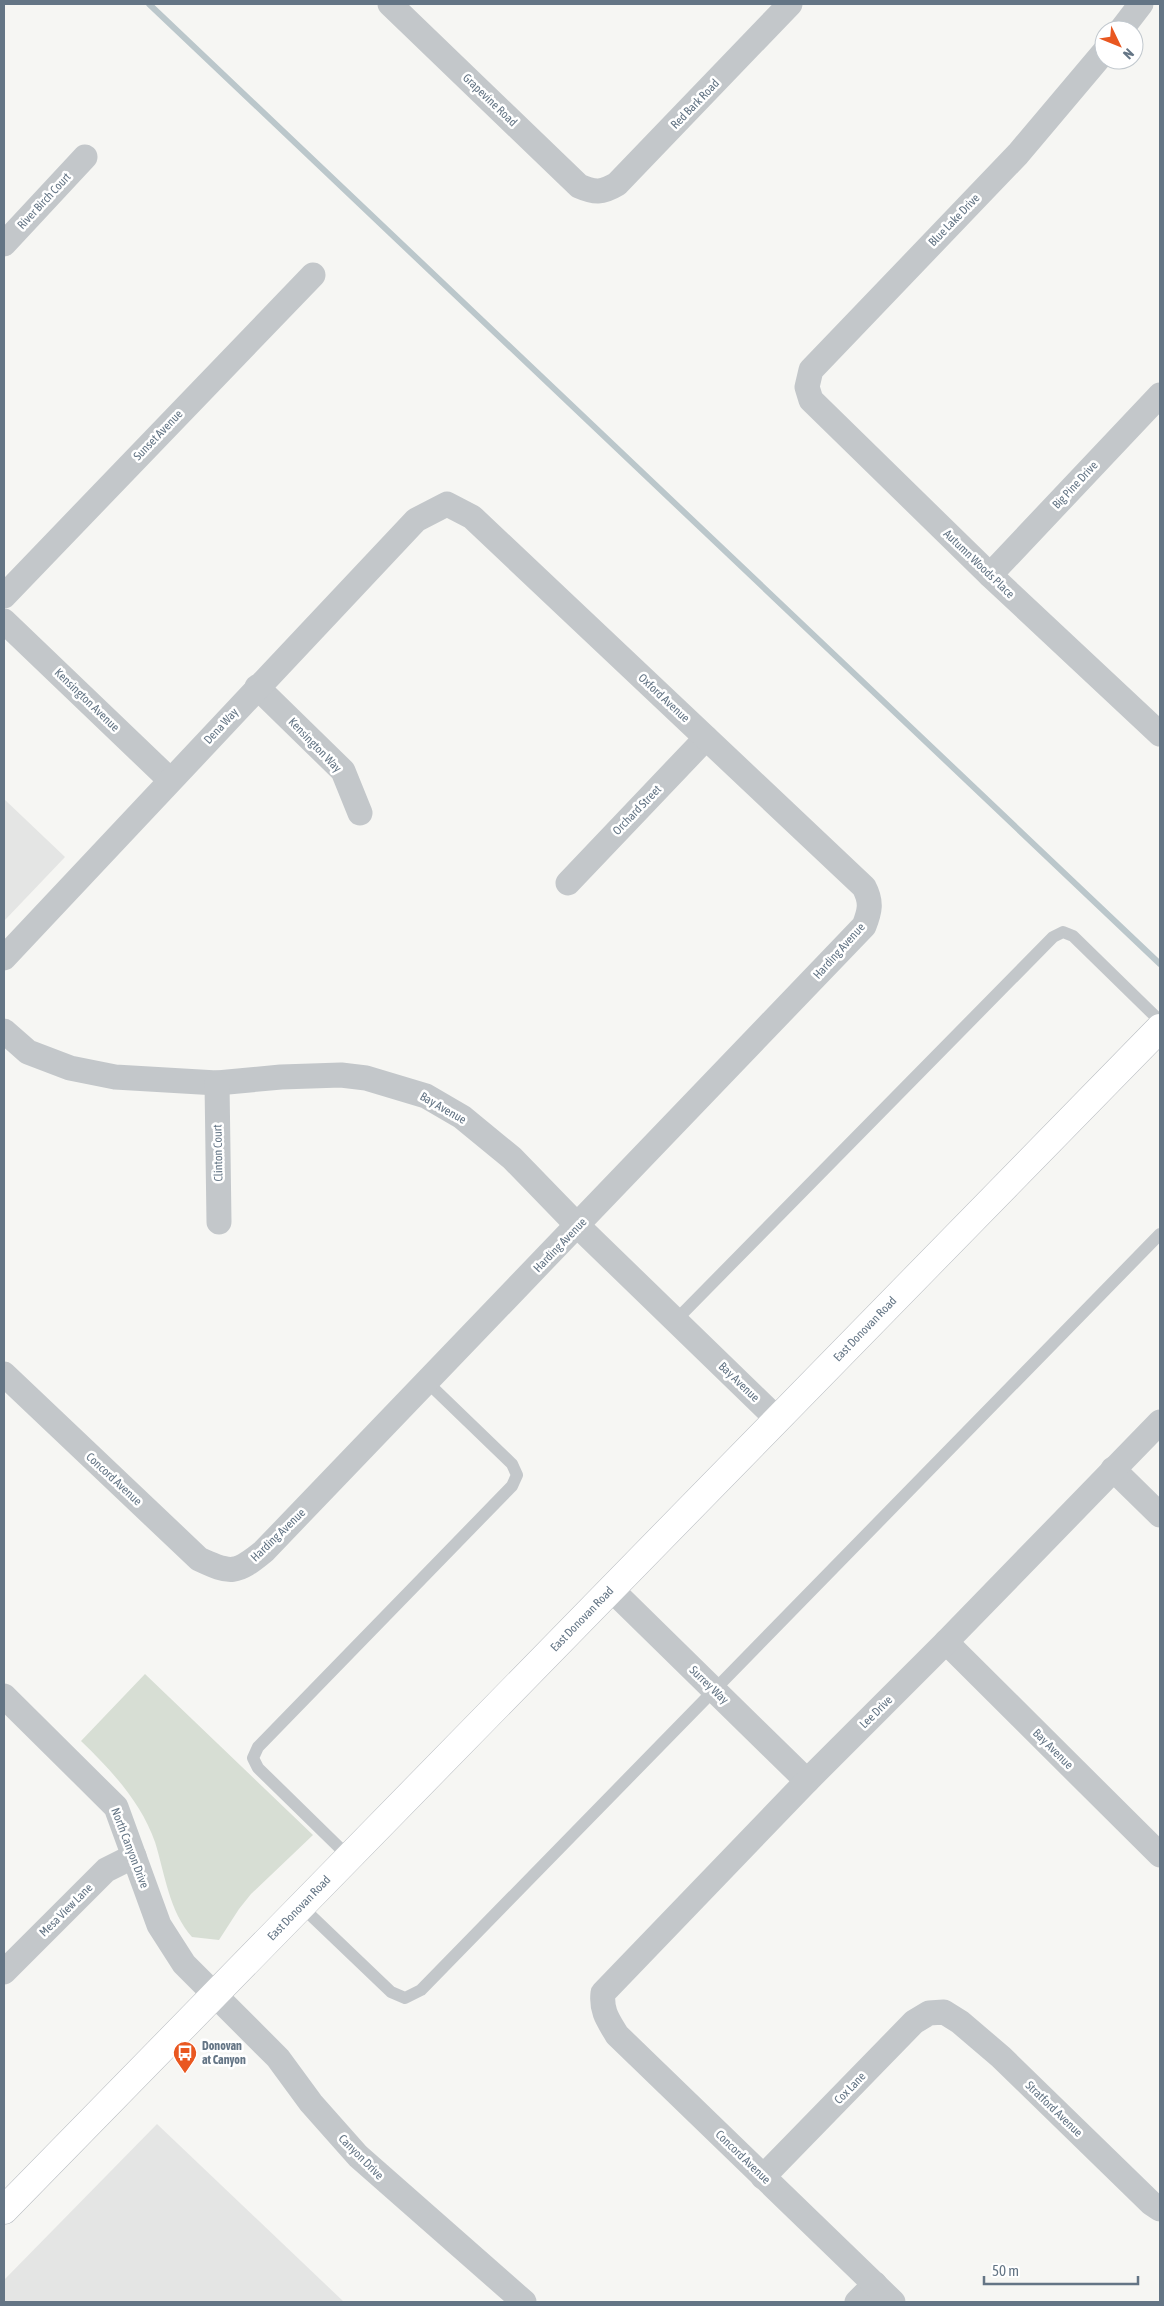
<svg xmlns="http://www.w3.org/2000/svg" width="1164" height="2306" viewBox="0 0 1164 2306" font-family="'Asap Condensed',sans-serif">
  <style>
    .built { fill: #e4e5e4 }
    .green { fill: #d7ded4 }
    .lines { fill: none; stroke-linecap: round; stroke-linejoin: round }
    .stream { stroke: #bbc7cb; stroke-width: 6 }
    .secondary-casing { stroke: #b8bcc1; stroke-width: 29 }
    .lane { stroke: #c3c7ca; stroke-width: 12 }
    .street { stroke: #c3c7ca; stroke-width: 25 }
    .secondary { stroke: #fff; stroke-width: 28 }
    .labels { text-anchor: middle; dominant-baseline: central; stroke-width: 5; stroke-linejoin: round; paint-order: stroke }
    .street-label { font-size: 12px; fill: #647585; stroke: #fff }
    .poi-label { font-size: 12px; font-weight: bold; fill: #647585; stroke: #fff; text-anchor: start }
  </style>
  <rect width="100%" height="100%" fill="#f6f6f3"/>
  <g class="built">
    <polygon points="4,799 65,857 4,921"/>
    <polygon points="157,2124 344,2302 4,2302 4,2280"/>
  </g>
  <path class="green" d="M 145,1674 L 313,1835 L 251,1894 L 239,1909 L 219,1940 L 192,1937 C 169,1911 165,1874 155,1842 C 141,1802 111,1770 81,1741 Z"/>
  <g class="lines">
    <polyline class="stream" points="149,4 1160,964"/>
    <g class="secondary-casing">
      <polyline id="secondary" points="4,2210 1160,1028"/>
    </g>
    <g class="lane">
      <polyline points="675,1321 1053,937 1063,932 1073,936 1160,1021"/>
      <polyline points="349,1857 258,1768 253,1758 258,1747 512,1486 517,1475 512,1464 427,1382"/>
      <polyline points="301,1906 391,1992 405,1998 421,1990 1160,1234"/>
    </g>
    <g class="street">
      <path d="M 390,4 L 579,186 C 595,193 602,193 617,184 L 790,4"/>
      <polyline points="1121,30 1141,4"/>
      <polyline points="1104,52 1018,154 811,370 807,387 811,400 990,575 1160,734"/>
      <polyline points="4,244 85,157"/>
      <polyline points="990,575 1160,395"/>
      <polyline points="4,596 313,275"/>
      <polyline points="4,621 170,780"/>
      <polyline points="257,687 343,771 360,813"/>
      <polyline points="568,883 706,738"/>
      <path d="M 4,958 L 416,520 L 447,504 L 472,517 L 864,887 C 872,902 870,911 864,926 L 264,1551 C 236,1574 231,1574 199,1559 L 4,1374"/>
      <polyline points="4,1031 28,1052 70,1068 115,1077 217,1083 281,1077 341,1075 366,1078 426,1096 462,1117 512,1158 578,1226 777,1419"/>
      <polyline points="217,1083 219,1222"/>
      <polyline points="1113,1469 1160,1515"/>
      <polyline points="611,1589 807,1781"/>
      <polyline points="946,1642 1160,1855"/>
      <polyline points="4,1696 116,1807 159,1925 184,1964 278,2058 311,2103 358,2156 524,2302"/>
      <polyline points="4,1972 106,1870 134,1856"/>
      <polyline points="763,2177 914,2022 929,2013 944,2012 960,2022 1001,2057 1151,2203 1160,2209"/>
      <polyline points="857,2302 875,2284"/>
      <path d="M 893,2302 L 617,2035 C 608,2020 601,2011 603,1993 L 807,1781 L 946,1642 L 1160,1422"/>
    </g>
    <use href="#secondary" class="secondary"/>
  </g>
  <defs>
    <g id="bus-pin" transform="scale(1.25)"><path d="M0 17L-7.5 6A9.5 9.5 0 1 1 7.5 6Z" fill="#e95720" stroke="#fff"/><path d="M-5-6H5V4H4V6H2V4H-2V6H-4V4H-5ZM-3.5-4V0h7V-4ZM-3.5 1.2v1.5H-2V1.2ZM2 1.2v1.5H3.5V1.2Z" fill="#fff"/></g>
  </defs>
  <g fill-rule="evenodd">
    <use href="#bus-pin" x="185" y="2053"/>
  </g>
  <g class="labels">
    <g class="street-label">
      <text transform="translate(490 100) rotate(44)">Grapevine Road</text>
      <text transform="translate(695 104) rotate(-46)">Red Bark Road</text>
      <text transform="translate(44 201) rotate(-47)">River Birch Court</text>
      <text transform="translate(954 220) rotate(-46)">Blue Lake Drive</text>
      <text transform="translate(158 435) rotate(-46)">Sunset Avenue</text>
      <text transform="translate(1075 485) rotate(-47)">Big Pine Drive</text>
      <text transform="translate(979 564) rotate(44)">Autumn Woods Place</text>
      <text transform="translate(664 698) rotate(43)">Oxford Avenue</text>
      <text transform="translate(87 700) rotate(44)">Kensington Avenue</text>
      <text transform="translate(221 726) rotate(-47)">Dena Way</text>
      <text transform="translate(315 745) rotate(46)">Kensington Way</text>
      <text transform="translate(637 810) rotate(-46)">Orchard Street</text>
      <text transform="translate(839 951) rotate(-48)">Harding Avenue</text>
      <text transform="translate(443 1108) rotate(30)">Bay Avenue</text>
      <text transform="translate(218 1153) rotate(-91)">Clinton Court</text>
      <text transform="translate(560 1245) rotate(-46)">Harding Avenue</text>
      <text transform="translate(865 1329) rotate(-46)">East Donovan Road</text>
      <text transform="translate(739 1382) rotate(44)">Bay Avenue</text>
      <text transform="translate(114 1479) rotate(43)">Concord Avenue</text>
      <text transform="translate(278 1535) rotate(-44)">Harding Avenue</text>
      <text transform="translate(582 1619) rotate(-46)">East Donovan Road</text>
      <text transform="translate(709 1685) rotate(44)">Surrey Way</text>
      <text transform="translate(876 1712) rotate(-45)">Lee Drive</text>
      <text transform="translate(1053 1749) rotate(45)">Bay Avenue</text>
      <text transform="translate(130 1848) rotate(69)">North Canyon Drive</text>
      <text transform="translate(299 1908) rotate(-46)">East Donovan Road</text>
      <text transform="translate(66 1910) rotate(-45)">Mesa View Lane</text>
      <text transform="translate(850 2088) rotate(-46)">Cox Lane</text>
      <text transform="translate(1054 2109) rotate(44)">Stratford Avenue</text>
      <text transform="translate(361 2157) rotate(45)">Canyon Drive</text>
      <text transform="translate(743 2157) rotate(44)">Concord Avenue</text>
    </g>
    <g class="poi-label">
      <text x="202" y="2046">Donovan<tspan x="202" dy="14">at Canyon</tspan></text>
    </g>
  </g>
  <rect width="1164" height="2306" fill="none" stroke="#647585" stroke-width="10"/>
  <g transform="translate(1119 45) rotate(133)"><circle r="24" fill="#ffffff" stroke="#c1c8ce"/>
  <path d="M0-4L9 19L0 12L-9 19Z" fill="#e95720"/>
  <text y="-8" font-size="14" font-weight="bold" text-anchor="middle" fill="#647585">N</text>
  </g>
  <path d="M984 2276v8h154v-8" fill="none" stroke="#647585" stroke-width="2.5"/>
  <text x="992" y="2276" font-size="15" fill="#647585" stroke="#ffffff" stroke-width="4" paint-order="stroke">50 m</text>
</svg>
